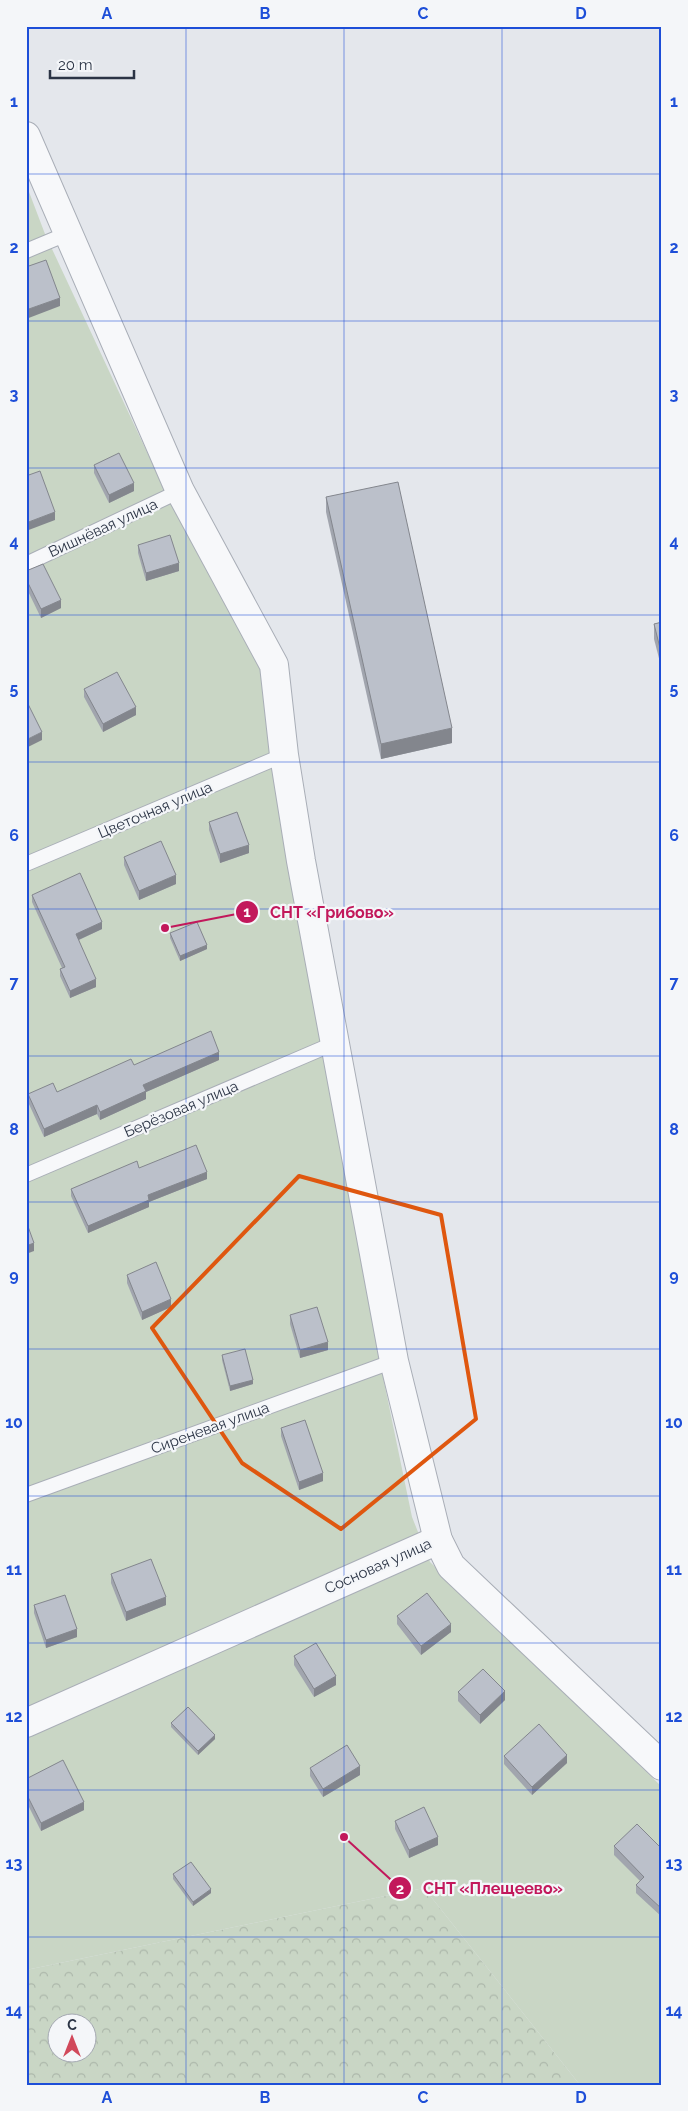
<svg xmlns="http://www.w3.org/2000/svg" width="688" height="2111" viewBox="0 0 688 2111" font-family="Raleway,sans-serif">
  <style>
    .forest { fill: url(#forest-crowns); fill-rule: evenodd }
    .garden { fill: #c9d6c5 }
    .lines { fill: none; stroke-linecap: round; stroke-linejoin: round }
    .lane-casing { stroke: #a9aeb7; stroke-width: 16 }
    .street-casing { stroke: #a9aeb7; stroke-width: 30 }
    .lane { stroke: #f7f8fa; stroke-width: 14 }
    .street { stroke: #f7f8fa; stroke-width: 28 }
    .wall { fill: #a1a5ae }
    .shaded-wall { fill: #83868d }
    .building { fill: #bbc0ca; stroke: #83868d }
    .marked { fill: none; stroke: #df570f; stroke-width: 4; stroke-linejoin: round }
    .grid { fill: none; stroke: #1d4ed8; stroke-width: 1; stroke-opacity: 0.55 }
    .labels { text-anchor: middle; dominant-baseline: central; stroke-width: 4.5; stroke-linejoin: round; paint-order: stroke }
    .street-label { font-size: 15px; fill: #2b3445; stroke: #f4f6f9 }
    .leader { fill: none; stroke: #c2185b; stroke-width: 2 }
    .callout-dot { fill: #c2185b; stroke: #f4f6f9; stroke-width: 2 }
    .mark-label { font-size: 15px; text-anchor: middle; font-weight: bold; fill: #fff }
    .callout-label { font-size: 16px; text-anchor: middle; font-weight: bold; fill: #c2185b; stroke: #f4f6f9; stroke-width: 4.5; stroke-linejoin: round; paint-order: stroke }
    .neatline { fill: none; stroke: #1d4ed8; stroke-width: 2 }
    .grid-label { font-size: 16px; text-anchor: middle; font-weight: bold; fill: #1d4ed8 }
  </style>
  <defs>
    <pattern id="forest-crowns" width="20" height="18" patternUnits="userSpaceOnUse" patternTransform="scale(1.25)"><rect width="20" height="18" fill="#c9d6c5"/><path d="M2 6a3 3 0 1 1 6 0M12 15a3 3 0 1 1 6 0" fill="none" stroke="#adb8ab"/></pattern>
  </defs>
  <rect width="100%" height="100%" fill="#e4e7ec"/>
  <path class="forest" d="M 424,1888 L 580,2085 L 26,2085 L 26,1970 ZM 58,2024 L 88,2024 L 88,2054 L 58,2054 Z"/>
  <polygon class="garden" points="26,184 45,234 175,512 262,668 383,1377 412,1517 430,1562 662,1787 662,2085 580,2085 424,1888 26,1970"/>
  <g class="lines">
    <g class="lane-casing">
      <g id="lane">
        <polyline points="26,251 69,233"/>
        <polyline points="26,564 180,491"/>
        <polyline points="26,864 284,755"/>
        <polyline points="26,1175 335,1043"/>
        <polyline points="26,1495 394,1361"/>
      </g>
    </g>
    <g class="street-casing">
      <g id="street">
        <polyline points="26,136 180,491 274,665 284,755 301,861 394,1361 438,1540 451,1566 662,1766"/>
        <polyline points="26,1723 438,1540"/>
      </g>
    </g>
    <use href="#lane" class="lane"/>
    <use href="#street" class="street"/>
  </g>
  <g class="wall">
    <polygon points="94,465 134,491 109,503 94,473"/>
    <polygon points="326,497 452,743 381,759 326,512"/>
    <polygon points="138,545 179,571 146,581 138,553"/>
    <polygon points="26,571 61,608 41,618 26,587"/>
    <polygon points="662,622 662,670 654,639 654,624"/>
    <polygon points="84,689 136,715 103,732 84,697"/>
    <polygon points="209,822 249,853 220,863 209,830"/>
    <polygon points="124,857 176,884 139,900 124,865"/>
    <polygon points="32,895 102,929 79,940 96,987 70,998 60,976 60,969 62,968 32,902"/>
    <polygon points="170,933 207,949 180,961 170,938"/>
    <polygon points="219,1060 146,1092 146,1099 100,1120 97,1114 44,1137 28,1102 28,1094 57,1092 134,1065"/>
    <polygon points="139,1168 207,1179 149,1202 149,1207 88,1233 71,1196 71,1189"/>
    <polygon points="127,1275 171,1307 142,1320 127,1283"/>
    <polygon points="290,1315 328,1350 300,1358 290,1324"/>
    <polygon points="222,1355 253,1384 230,1391 222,1360"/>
    <polygon points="281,1428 323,1481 299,1490 281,1436"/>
    <polygon points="111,1574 166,1605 126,1621 111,1583"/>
    <polygon points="34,1605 77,1637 46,1648 34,1613"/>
    <polygon points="397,1616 451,1632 421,1655 397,1624"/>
    <polygon points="294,1656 336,1685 314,1697 294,1665"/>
    <polygon points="458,1692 505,1700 480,1724 458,1701"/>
    <polygon points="171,1723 215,1739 198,1755 171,1727"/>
    <polygon points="504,1756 567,1763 532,1795 504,1764"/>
    <polygon points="310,1768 360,1775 323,1797 310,1776"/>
    <polygon points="26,1779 84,1810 41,1831 26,1801"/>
    <polygon points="395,1821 438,1845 409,1858 395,1829"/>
    <polygon points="614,1846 662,1849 662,1917 636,1893 636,1885 640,1881 614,1855"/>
    <polygon points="173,1874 211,1893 193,1906 173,1879"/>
  </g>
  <g class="shaded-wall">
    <polygon points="60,298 60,306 26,319 26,310"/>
    <polygon points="134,483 134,491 109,503 109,495"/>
    <polygon points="55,512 55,520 26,531 26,523"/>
    <polygon points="179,563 179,571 146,581 146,573"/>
    <polygon points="61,600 61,608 41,618 41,609"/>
    <polygon points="136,707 136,715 103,732 103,724"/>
    <polygon points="452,728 452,743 381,759 381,744"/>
    <polygon points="42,732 42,740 26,748 26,740"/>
    <polygon points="249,845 249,853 220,863 220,854"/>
    <polygon points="176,875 176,884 139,900 139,891"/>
    <polygon points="102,922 102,929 76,941 76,934"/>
    <polygon points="207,945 207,949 180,961 180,956"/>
    <polygon points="96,979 96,987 70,998 70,991"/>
    <polygon points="219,1052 219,1060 146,1092 146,1099 100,1120 100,1112 143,1085"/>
    <polygon points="97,1105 97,1114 44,1137 44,1129"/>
    <polygon points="207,1172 207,1179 149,1202 149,1207 88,1233 88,1226 148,1195"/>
    <polygon points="34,1243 34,1251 26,1254 26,1246"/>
    <polygon points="171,1299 171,1307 142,1320 142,1312"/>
    <polygon points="328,1342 328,1350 300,1358 300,1350"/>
    <polygon points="253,1380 253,1384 230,1391 230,1386"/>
    <polygon points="323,1473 323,1481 299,1490 299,1482"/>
    <polygon points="166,1597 166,1605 126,1621 126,1612"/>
    <polygon points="451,1624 451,1632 421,1655 421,1646"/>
    <polygon points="77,1629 77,1637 46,1648 46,1640"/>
    <polygon points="336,1676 336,1685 314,1697 314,1689"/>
    <polygon points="505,1691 505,1700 480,1724 480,1715"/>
    <polygon points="215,1735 215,1739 198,1755 198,1751"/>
    <polygon points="567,1755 567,1763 532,1795 532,1787"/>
    <polygon points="360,1766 360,1775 323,1797 323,1789"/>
    <polygon points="84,1802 84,1810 41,1831 41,1823"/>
    <polygon points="438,1837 438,1845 409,1858 409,1850"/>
    <polygon points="211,1889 211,1893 193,1906 193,1902"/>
  </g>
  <g class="building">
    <polygon points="46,260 60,298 26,310 26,267"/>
    <polygon points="119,453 134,483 109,495 94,465"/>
    <polygon points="40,471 55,512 26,523 26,476"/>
    <polygon points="398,482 452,728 381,744 326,497"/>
    <polygon points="170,535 179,563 146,573 138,545"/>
    <polygon points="43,564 61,600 41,609 26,579 26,571"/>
    <polygon points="662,622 662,656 654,624"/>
    <polygon points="117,672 136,707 103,724 84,689"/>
    <polygon points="26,702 27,702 42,732 26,740"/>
    <polygon points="237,812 249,845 220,854 209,822"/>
    <polygon points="161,841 176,875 139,891 124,857"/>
    <polygon points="80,873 102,922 76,934 96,979 70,991 60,969 65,967 32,895"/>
    <polygon points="197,922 207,945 180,956 170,933"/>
    <polygon points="211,1031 219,1052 143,1085 146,1091 100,1112 97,1105 44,1129 28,1094 53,1083 57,1092 131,1059 134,1065"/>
    <polygon points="196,1145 207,1172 148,1195 149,1200 88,1226 71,1189 137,1161 139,1168"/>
    <polygon points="26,1221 34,1243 26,1246"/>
    <polygon points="156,1262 171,1299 142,1312 127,1275"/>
    <polygon points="317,1307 328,1342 300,1350 290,1315"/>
    <polygon points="245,1349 253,1380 230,1386 222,1355"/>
    <polygon points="305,1420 323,1473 299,1482 281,1428"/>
    <polygon points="151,1559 166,1597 126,1612 111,1574"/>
    <polygon points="427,1593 451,1624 421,1646 397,1616"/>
    <polygon points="65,1595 77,1629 46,1640 34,1605"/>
    <polygon points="316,1643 336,1676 314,1689 294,1656"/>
    <polygon points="483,1669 505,1691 480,1715 458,1692"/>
    <polygon points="188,1707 215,1735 198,1751 171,1723"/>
    <polygon points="539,1724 567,1755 532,1787 504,1756"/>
    <polygon points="347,1745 360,1766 323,1789 310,1768"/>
    <polygon points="63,1760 84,1802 41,1823 26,1793 26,1779"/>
    <polygon points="424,1807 438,1837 409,1850 395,1821"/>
    <polygon points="637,1824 662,1849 662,1909 636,1885 644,1877 614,1846"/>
    <polygon points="191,1862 211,1889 193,1902 173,1874"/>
  </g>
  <path class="marked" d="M 299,1176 L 441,1215 L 476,1419 L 341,1529 L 242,1463 L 152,1328 Z"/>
  <path class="grid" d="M 186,26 L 186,2085M 344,26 L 344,2085M 502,26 L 502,2085M 26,174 L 662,174M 26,321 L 662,321M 26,468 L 662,468M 26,615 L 662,615M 26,762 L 662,762M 26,909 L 662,909M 26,1056 L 662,1056M 26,1202 L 662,1202M 26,1349 L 662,1349M 26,1496 L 662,1496M 26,1643 L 662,1643M 26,1790 L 662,1790M 26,1937 L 662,1937"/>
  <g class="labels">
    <g class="street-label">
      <text transform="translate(103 528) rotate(-25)">Вишнёвая улица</text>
      <text transform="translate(155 810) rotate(-23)">Цветочная улица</text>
      <text transform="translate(181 1109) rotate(-23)">Берёзовая улица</text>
      <text transform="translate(210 1428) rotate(-20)">Сиреневая улица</text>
      <text transform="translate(378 1566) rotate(-24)">Сосновая улица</text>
    </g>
  </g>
  <path class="leader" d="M165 928L247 912M344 1837L400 1888"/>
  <g class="callout-dot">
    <circle cx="165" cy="928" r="5"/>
    <circle cx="344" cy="1837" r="5"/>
    <circle cx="247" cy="912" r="12"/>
    <circle cx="400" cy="1888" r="12"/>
  </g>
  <g class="mark-label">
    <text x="247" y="917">1</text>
    <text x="400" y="1894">2</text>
  </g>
  <g class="callout-label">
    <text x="332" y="918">СНТ «Грибово»</text>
    <text x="493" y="1894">СНТ «Плещеево»</text>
  </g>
  <rect width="688" height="2111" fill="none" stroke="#f4f6f9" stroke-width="55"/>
  <g transform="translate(72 2038)"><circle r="24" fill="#f4f6f9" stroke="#a4a8b1"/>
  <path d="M0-4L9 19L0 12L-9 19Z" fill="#d1495b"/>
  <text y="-8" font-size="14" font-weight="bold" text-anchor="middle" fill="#2b3445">С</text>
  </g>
  <path d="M50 70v8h84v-8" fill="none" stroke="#2b3445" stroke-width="2.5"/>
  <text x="58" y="70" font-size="15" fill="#2b3445" stroke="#f4f6f9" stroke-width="4" paint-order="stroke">20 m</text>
  <rect x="28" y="28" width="632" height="2056" class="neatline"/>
  <g class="grid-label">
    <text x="107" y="19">A</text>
    <text x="265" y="19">B</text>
    <text x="423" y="19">C</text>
    <text x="581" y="19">D</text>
    <text x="14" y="107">1</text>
    <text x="674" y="107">1</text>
    <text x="14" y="253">2</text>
    <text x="674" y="253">2</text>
    <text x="14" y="400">3</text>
    <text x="674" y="400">3</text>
    <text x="14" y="547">4</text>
    <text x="674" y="547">4</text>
    <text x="14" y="694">5</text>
    <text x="674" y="694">5</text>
    <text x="14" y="841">6</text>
    <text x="674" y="841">6</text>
    <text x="14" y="988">7</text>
    <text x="674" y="988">7</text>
    <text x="14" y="1135">8</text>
    <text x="674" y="1135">8</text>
    <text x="14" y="1281">9</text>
    <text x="674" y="1281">9</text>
    <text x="14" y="1428">10</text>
    <text x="674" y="1428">10</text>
    <text x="14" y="1575">11</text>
    <text x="674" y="1575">11</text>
    <text x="14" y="1722">12</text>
    <text x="674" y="1722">12</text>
    <text x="14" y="1869">13</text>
    <text x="674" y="1869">13</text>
    <text x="14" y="2016">14</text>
    <text x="674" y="2016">14</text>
    <text x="107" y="2103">A</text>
    <text x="265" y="2103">B</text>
    <text x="423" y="2103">C</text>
    <text x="581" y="2103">D</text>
  </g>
</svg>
